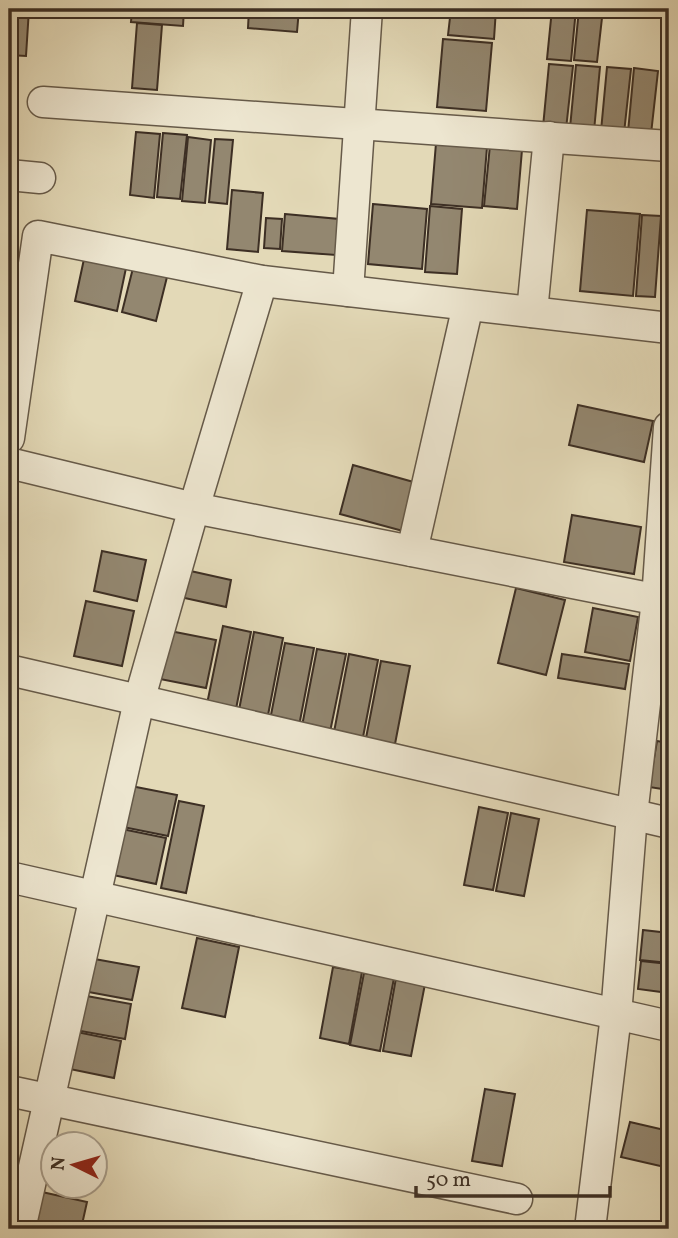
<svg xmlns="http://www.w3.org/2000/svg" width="678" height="1238" viewBox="0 0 678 1238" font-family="Vollkorn,serif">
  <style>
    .building { fill: #938770; stroke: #3d2f24; stroke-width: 2 }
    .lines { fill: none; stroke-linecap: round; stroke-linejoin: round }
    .minor-casing { stroke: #665a49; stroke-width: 33 }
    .minor { stroke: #ede6d0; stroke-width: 30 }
  </style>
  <rect width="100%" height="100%" fill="#e3d9b7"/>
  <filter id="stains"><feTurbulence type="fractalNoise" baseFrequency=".00286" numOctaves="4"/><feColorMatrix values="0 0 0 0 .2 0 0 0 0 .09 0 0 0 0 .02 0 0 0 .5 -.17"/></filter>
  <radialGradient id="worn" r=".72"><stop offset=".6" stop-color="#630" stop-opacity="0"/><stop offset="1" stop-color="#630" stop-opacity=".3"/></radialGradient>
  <g class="building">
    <polygon points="9,9 29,9 26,56 9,55"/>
    <polygon points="132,9 184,9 183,26 131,22"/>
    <polygon points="249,9 299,9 297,32 248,28"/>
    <polygon points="451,9 496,9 494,39 448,35"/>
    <polygon points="552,9 576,9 571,61 547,59"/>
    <polygon points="579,9 603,9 597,62 574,60"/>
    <polygon points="137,23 162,25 157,90 132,88"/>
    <polygon points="443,39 492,43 486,111 437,107"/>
    <polygon points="549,64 573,66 566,129 543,127"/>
    <polygon points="576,65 600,67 594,131 570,128"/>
    <polygon points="607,67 631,69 624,133 601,131"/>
    <polygon points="634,68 658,71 651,134 628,132"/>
    <polygon points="437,131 488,135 482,208 431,204"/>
    <polygon points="136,132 160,134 154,198 130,195"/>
    <polygon points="163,133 187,135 180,199 157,197"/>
    <polygon points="491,135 523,138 517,209 484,206"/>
    <polygon points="188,137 211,140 205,203 182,201"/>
    <polygon points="215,139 233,140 227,204 209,202"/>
    <polygon points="232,190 263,193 258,252 227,249"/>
    <polygon points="373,204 427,209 422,269 368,264"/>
    <polygon points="430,206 462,209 457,274 425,272"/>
    <polygon points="587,210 640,214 633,296 580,291"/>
    <polygon points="285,214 339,219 336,255 282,251"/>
    <polygon points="642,215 661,216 655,297 636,296"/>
    <polygon points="266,218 282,219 280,249 264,248"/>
    <polygon points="84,259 126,268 117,311 75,301"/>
    <polygon points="134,264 168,273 156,321 122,312"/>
    <polygon points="578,405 653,421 644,462 569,445"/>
    <polygon points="353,465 417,483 403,531 340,514"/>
    <polygon points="572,515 641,527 634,574 564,562"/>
    <polygon points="102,551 146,560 137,601 94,591"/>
    <polygon points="186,570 231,580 226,607 180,597"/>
    <polygon points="516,588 565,600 546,675 498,663"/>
    <polygon points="86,601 134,611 122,666 74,656"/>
    <polygon points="593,608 638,617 630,661 585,652"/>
    <polygon points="223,626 251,632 236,709 207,704"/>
    <polygon points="170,631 216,640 206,688 160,679"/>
    <polygon points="254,632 283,638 268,715 239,710"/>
    <polygon points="285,643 314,648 299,726 270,720"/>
    <polygon points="317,649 346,654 330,732 302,726"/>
    <polygon points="349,654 378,660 363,737 334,732"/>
    <polygon points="562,654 629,664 625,689 558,678"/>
    <polygon points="381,661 410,666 395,744 366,738"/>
    <polygon points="664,667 669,668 669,712 656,709"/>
    <polygon points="657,741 669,743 669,790 649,787"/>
    <polygon points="131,786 177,795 168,836 123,827"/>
    <polygon points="179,801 204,806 186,893 161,888"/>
    <polygon points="479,807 508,813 493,890 464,885"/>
    <polygon points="511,813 539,819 524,896 496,891"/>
    <polygon points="122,829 166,838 156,884 113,875"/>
    <polygon points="643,930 669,933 669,963 640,960"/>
    <polygon points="197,938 239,947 225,1017 182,1008"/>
    <polygon points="89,958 139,967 132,1000 83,991"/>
    <polygon points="641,961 669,964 669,993 638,989"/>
    <polygon points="333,967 362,972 349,1044 320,1038"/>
    <polygon points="364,973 394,978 380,1051 350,1045"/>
    <polygon points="396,978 425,984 411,1056 383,1051"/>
    <polygon points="81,995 131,1004 125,1039 75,1030"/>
    <polygon points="72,1031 121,1041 114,1078 65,1068"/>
    <polygon points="485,1089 515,1094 502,1166 472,1161"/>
    <polygon points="630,1122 669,1131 669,1168 621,1157"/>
    <polygon points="42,1192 87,1202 81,1229 34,1229"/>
  </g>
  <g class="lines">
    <g class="minor-casing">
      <g id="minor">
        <polyline points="43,102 669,146"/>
        <polyline points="9,175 40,178"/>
        <polyline points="262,281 194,508 669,602"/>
        <polyline points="348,291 367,9"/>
        <polyline points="532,312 549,137"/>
        <polyline points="9,438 38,236 262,281 669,328"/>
        <polyline points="9,463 194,508 139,701 20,1229"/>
        <polyline points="412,551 468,305"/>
        <polyline points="9,670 669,823"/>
        <polyline points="9,877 669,1026"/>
        <polyline points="9,1091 517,1199"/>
        <polyline points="590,1229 616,1015 632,815 657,600 669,427"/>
      </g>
    </g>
    <use href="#minor" class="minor"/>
  </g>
  <rect width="678" height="1238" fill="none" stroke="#e3d9b7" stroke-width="35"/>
  <rect x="10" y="10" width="657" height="1217" fill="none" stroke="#3d2f24" stroke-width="3.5"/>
  <rect x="18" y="18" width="643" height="1203" fill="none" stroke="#3d2f24" stroke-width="2"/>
  <g transform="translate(74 1165) rotate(275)"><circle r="33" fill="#ede6d0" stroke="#a79d8b" stroke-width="2"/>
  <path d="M0-5L12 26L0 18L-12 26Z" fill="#8f2418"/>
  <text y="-10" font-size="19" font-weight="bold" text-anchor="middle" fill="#3d2f24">N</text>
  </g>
  <path d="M416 1186v10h194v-10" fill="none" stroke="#3d2f24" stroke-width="3.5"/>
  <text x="426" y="1186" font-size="21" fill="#3d2f24" stroke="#ede6d0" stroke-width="5" paint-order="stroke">50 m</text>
  <rect width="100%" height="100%" filter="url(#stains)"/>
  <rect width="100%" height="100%" fill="url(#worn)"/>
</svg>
